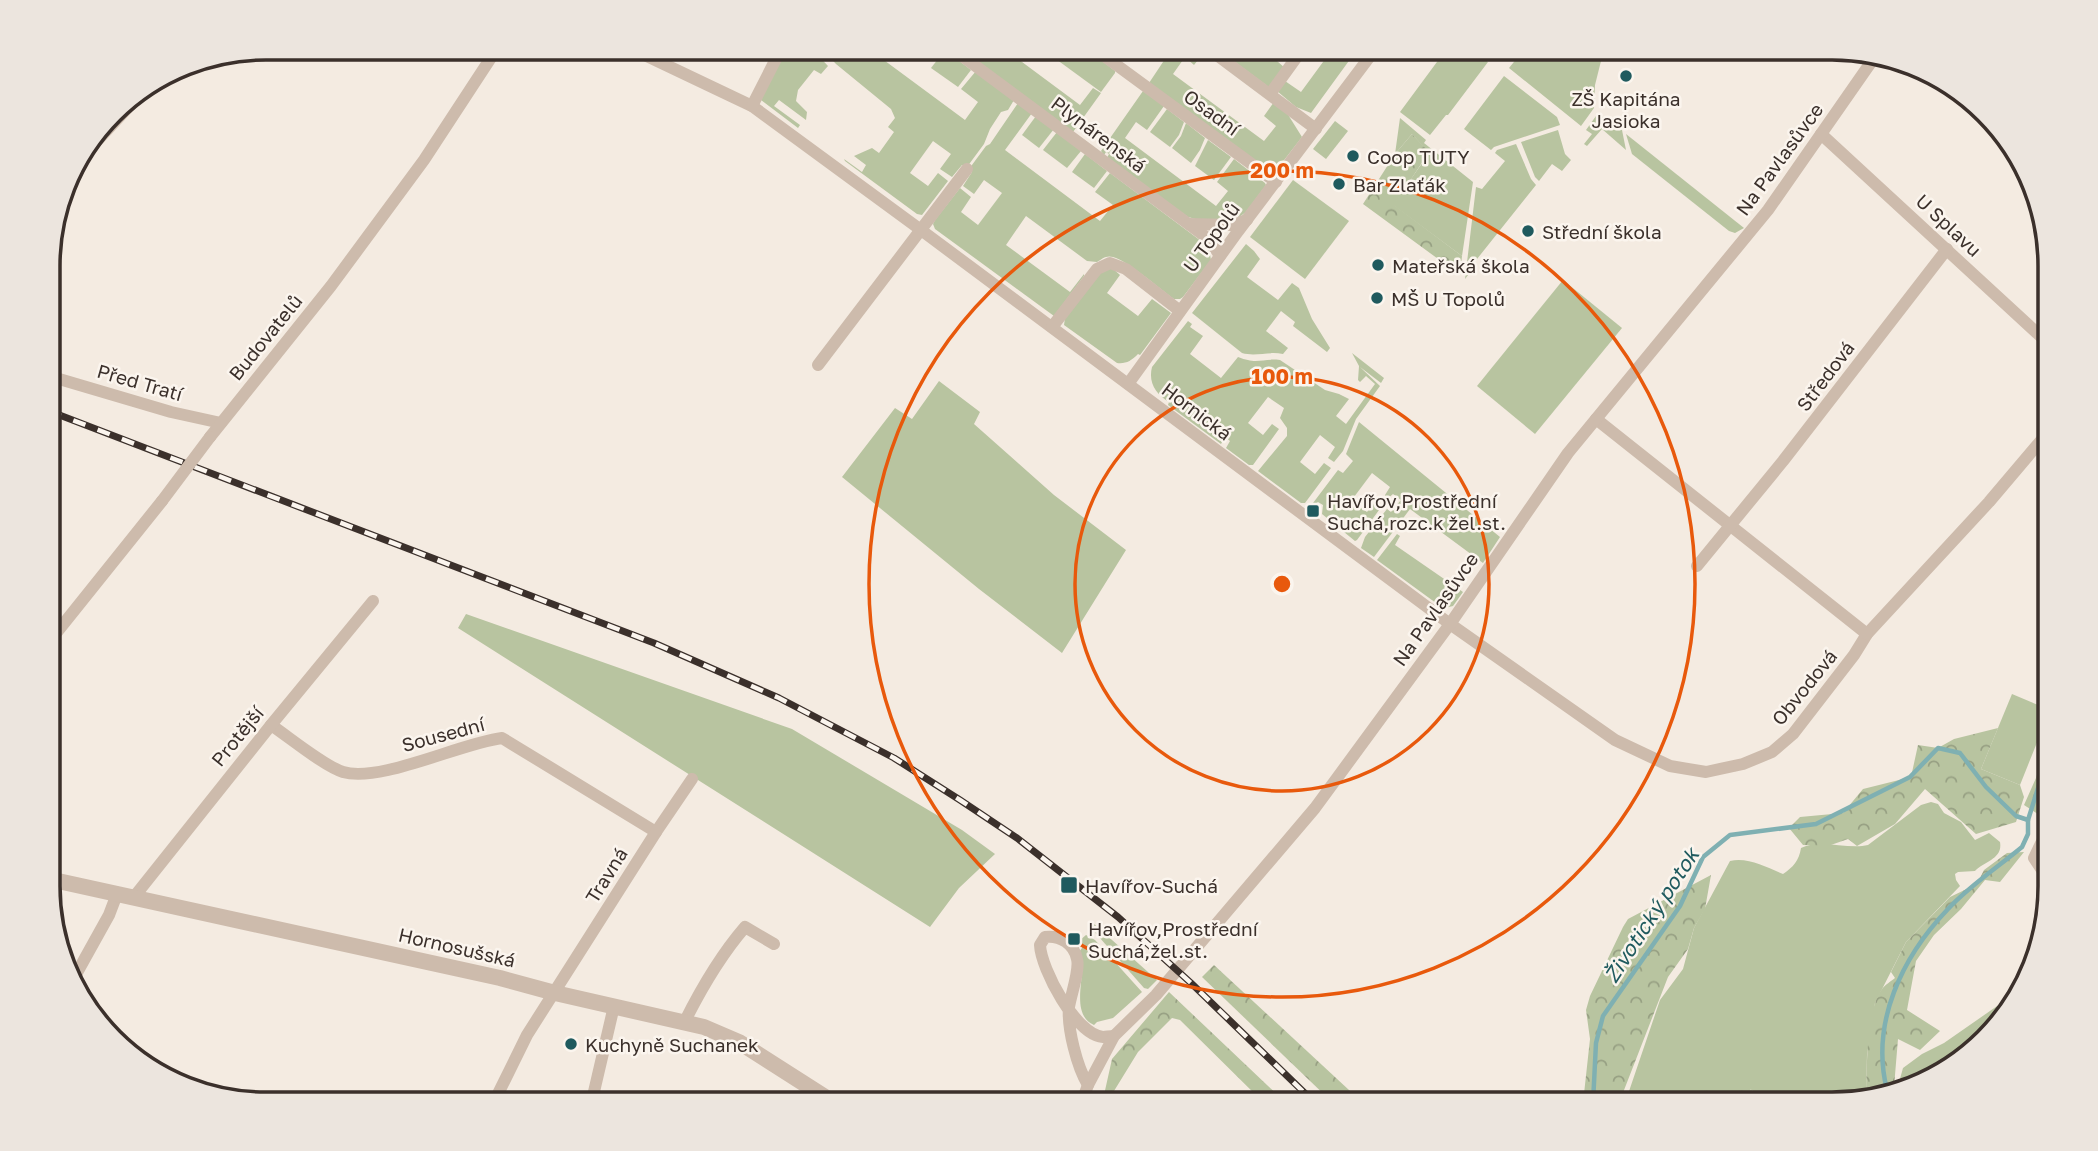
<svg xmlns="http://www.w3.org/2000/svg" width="2098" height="1151" viewBox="0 0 2098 1151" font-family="'Golos Text',sans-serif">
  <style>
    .green { fill: #b8c4a0 }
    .forest { fill: url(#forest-crowns) }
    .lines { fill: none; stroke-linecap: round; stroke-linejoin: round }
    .stream { stroke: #7fb0b2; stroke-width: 4.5 }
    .minor { stroke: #cdbbac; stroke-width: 12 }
    .tertiary { stroke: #cdbbac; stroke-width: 16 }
    .rail-casing { stroke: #3b302b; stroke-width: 7 }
    .rail { stroke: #fbf5ee; stroke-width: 4.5; stroke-dasharray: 13; stroke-linecap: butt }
    .minor-bridge { stroke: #cdbbac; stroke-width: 12 }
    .ring { fill: none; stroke: #e8590c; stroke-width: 3.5 }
    .poi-dot { fill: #1f5a5e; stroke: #fbf5ee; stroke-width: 2.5 }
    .labels { text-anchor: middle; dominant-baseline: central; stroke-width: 5; stroke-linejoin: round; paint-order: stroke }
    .poi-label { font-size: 19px; fill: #3b302b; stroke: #fbf5ee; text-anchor: start }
    .street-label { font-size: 19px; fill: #3b302b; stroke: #fbf5ee }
    .water-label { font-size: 21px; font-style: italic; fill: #1f5a5e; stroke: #fbf5ee }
    .rim { fill: none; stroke: #3b302b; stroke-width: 3.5 }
    .centre { fill: #e8590c; stroke: #fbf5ee; stroke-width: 3.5 }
    .ring-label { font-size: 21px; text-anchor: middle; font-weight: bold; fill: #e8590c; stroke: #fbf5ee; stroke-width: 5; stroke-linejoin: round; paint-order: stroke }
  </style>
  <defs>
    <pattern id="forest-crowns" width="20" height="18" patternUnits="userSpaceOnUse" patternTransform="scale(1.75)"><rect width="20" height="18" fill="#b8c4a0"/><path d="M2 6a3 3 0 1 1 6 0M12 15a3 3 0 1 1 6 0" fill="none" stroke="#97a083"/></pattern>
  </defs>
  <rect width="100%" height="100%" fill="#f4ebe1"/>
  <g class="green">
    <polygon points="784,47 810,47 828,66 821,74 814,70 798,90 796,101 807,112 806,120 779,100 774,106 800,125 798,128 761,100"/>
    <polygon points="820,47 876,47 873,52 965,120 978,102 961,89 976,71 1014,100 1008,110 1001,112 990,129 984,144 967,167 962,165 952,177 940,169 951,154 933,141 910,173 928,186 938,173 948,181 922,215 917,214 845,161 844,159 862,172 866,165 854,156 872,148 879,153 894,132 888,127 895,118 891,109 836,64"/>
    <polygon points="964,47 1002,47 1080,105 1093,88 1101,93 1073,132 968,54"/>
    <polygon points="1054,47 1084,47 1115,71 1115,73 1101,92 1049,54"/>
    <polygon points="1173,47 1200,47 1205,51 1194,65 1185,57 1173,74 1264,141 1276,126 1264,116 1274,102 1287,113 1302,137 1278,168 1270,171 1149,83"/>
    <polygon points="1215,47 1297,47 1291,55 1285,51 1277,61 1285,68 1270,88"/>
    <polygon points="1334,47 1359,47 1311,113 1296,107 1277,91 1285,81 1301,92"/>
    <polygon points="1448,47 1469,47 1488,62 1448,115 1446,115 1430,135 1400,112"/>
    <polygon points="1526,47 1582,47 1601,61 1595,85 1594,108 1581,126 1509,68"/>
    <polygon points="945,50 971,70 958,87 931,68"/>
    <polygon points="1504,76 1557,117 1560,125 1494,147 1491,150 1464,129"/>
    <polygon points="1143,91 1164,106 1147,130 1136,122 1125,138 1216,206 1228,191 1217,182 1234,159 1265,183 1266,185 1246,212 1238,218 1199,220 1188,217 1107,158 1109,154 1106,152 1104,155 1101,151"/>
    <path d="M 1018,103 L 1032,113 L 1005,150 L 1100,221 L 1113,205 L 1095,192 L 1110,173 L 1205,244 L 1209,249 L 1211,260 L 1183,297 L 1180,299 L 1174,299 C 1160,289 1128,261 1113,257 C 1106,255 1102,259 1097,262 L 1087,261 L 1026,216 L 1006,245 L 1070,292 L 1084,274 L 1084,276 L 1054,316 L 935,229 L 933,224 L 935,220 L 960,188 L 971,197 L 961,212 L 978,225 L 1002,193 L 984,180 L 974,194 L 963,186 L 972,172 L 969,169 L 986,146 L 990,144 Z"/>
    <polygon points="1167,109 1184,122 1179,135 1170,147 1150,132"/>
    <polygon points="1600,115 1622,130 1626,150 1602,129 1587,146 1584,144 1592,134 1586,130 1596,116"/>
    <polygon points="1036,116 1054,129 1039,148 1022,135"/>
    <polygon points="1400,118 1426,140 1424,143 1473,182 1462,256 1393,205 1429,153 1412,134 1395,154"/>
    <polygon points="1335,121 1348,131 1326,159 1313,149"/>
    <polygon points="1186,123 1205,138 1200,150 1191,163 1172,148 1181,136"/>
    <polygon points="1558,130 1565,154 1571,160 1562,171 1552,164 1539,181 1535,177 1521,142"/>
    <polygon points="1057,132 1081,151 1067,168 1043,150"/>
    <polygon points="1626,134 1744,228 1735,233 1729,231 1632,154"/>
    <polygon points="1208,140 1231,157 1214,180 1195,166"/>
    <polygon points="1516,144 1531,179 1536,185 1473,264 1475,266 1465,279 1476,187 1482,189 1505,161 1495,153 1497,150"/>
    <polygon points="1085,154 1107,171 1094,188 1072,172"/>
    <polygon points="1293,180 1349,221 1305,279 1250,237"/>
    <path d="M 1246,244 L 1254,251 L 1260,259 L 1247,277 L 1278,300 L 1292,283 L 1299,288 L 1312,319 L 1330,348 L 1327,352 L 1293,326 L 1295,322 L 1281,311 L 1266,331 L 1288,348 L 1283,354 C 1268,351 1256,357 1242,353 L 1192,313 Z"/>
    <path d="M 1111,267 L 1120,275 L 1107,293 L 1138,316 L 1152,299 L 1171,313 L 1140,355 L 1138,354 C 1131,361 1126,364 1117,363 L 1064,325 L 1065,318 L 1100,271 Z"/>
    <polygon points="1563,280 1622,328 1535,434 1477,386"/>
    <path d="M 1188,321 L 1192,324 L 1190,327 L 1203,336 L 1190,354 L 1221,378 L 1238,357 C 1258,365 1261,358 1280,360 L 1325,390 L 1339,394 L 1349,399 L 1336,416 L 1346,424 L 1375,384 L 1366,376 L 1360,382 L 1358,380 L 1359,366 L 1352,353 L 1384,378 L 1381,383 L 1360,367 L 1380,386 L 1356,419 L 1343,451 L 1334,462 L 1328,458 L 1335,447 L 1320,435 L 1300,462 L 1315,474 L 1324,463 L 1331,468 L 1305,503 L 1301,503 L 1258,471 L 1287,436 L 1287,428 L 1280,418 L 1284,408 L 1268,397 L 1248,423 L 1263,435 L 1272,424 L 1279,429 L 1253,465 L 1249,465 L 1226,448 L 1230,441 L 1225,437 L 1221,444 L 1168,405 L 1169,402 C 1156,394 1148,383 1152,367 Z"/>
    <polygon points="939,381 980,412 974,424 1054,495 1126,550 1062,653 979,589 842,477 895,408 912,419"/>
    <polygon points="1359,422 1500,537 1483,563 1410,509 1374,557 1361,548 1365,537 1387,509 1391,512 1401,500 1393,494 1386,500 1385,495 1390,487 1372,473 1351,501 1367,512 1376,501 1382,506 1357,540 1355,541 1322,514 1323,505 1318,502 1315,504 1313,503 1338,470 1343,473 1353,461 1346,454"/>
    <polygon points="1397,534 1400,536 1395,545 1463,592 1453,606 1445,608 1436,603 1377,560"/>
    <polygon points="466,614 792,729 962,830 995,854 959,888 930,927 458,628"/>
    <polygon points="2012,694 2050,710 2020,785 1981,769"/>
    <path d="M 1931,802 L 1938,804 L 1944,813 L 1961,822 L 1975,840 L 1989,833 L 2000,842 C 2003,859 1985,861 1975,871 L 1958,872 L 1955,874 L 1956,880 L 1960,886 L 1906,942 L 1875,1003 L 1867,1055 L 1866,1097 L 1846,1103 L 1772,1103 L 1750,1089 L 1677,1103 L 1625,1103 L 1660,1000 L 1683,969 L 1694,928 L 1730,861 C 1748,857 1766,867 1783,874 C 1793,867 1799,861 1801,848 C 1819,838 1848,850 1868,845 L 1921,805 Z"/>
    <polygon points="1094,924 1157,980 1148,989 1144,988 1092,929"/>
    <path d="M 1086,935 L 1095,940 L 1142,992 L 1113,1018 L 1097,1022 L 1094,1025 C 1073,1016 1082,986 1082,969 C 1082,963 1080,958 1079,952 L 1082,948 L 1079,941 Z"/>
    <polygon points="2023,988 2022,994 1953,1067 1898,1086 1903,1068 1922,1054 1944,1043"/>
  </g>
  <g class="forest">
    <polygon points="1412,134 1429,152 1394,205 1462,256 1460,275 1363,204 1395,154"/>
    <polygon points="1998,728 1981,769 2020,785 2024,797 2016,822 1976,834 1925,789 1895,824 1857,846 1848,839 1828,846 1803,845 1789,828 1800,817 1843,813 1863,789 1911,777 1918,745 1938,748 1954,739"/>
    <polygon points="2050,729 2050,787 2041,816 2024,805 2036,778"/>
    <path d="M 2024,852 L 2000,882 L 1985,880 L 1961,909 L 1934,935 L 1916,961 L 1907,1010 L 1940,1031 L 1920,1050 L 1898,1039 L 1894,1087 L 1866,1097 C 1867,1070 1866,1010 1882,989 C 1885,985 1891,981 1895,978 L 1891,972 L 1906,942 L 1950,897 L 1977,884 L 1984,870 L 2007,853 Z"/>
    <polygon points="1711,875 1705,909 1694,928 1688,949 1668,977 1619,1103 1583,1103 1590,1039 1586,1010 1590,996 1623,927 1628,919"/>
    <polygon points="1214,965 1363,1103 1333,1103 1202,977"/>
    <polygon points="1169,992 1286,1103 1264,1103 1180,1020 1172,1018 1138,1052 1106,1104 1102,1104 1112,1059"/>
    <polygon points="1714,1087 1750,1089 1772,1103 1677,1103 1694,1093"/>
  </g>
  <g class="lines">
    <g class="stream">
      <path d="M 1887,1090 C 1870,1023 1902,957 1948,909 C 1969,886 1998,867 2022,847 L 2028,834 L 2028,820"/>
      <polyline points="1593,1103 1596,1043 1603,1016 1680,906 1703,857 1730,835 1816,824 1910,777 1938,748 1960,753 1986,787 2016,816 2028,820 2050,750"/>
    </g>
    <g class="minor">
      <polyline points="628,47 752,106 921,230 1450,624 1615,740 1670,766 1706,772 1743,764 1772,752 1793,734 1854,655 1867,634 1989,502 2050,430"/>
      <polyline points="950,47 1210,240 1220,256"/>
      <polyline points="1092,47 1276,182"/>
      <polyline points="1206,47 1316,129"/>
      <polyline points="1270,94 1304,47"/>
      <polyline points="752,106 782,47"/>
      <polyline points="1821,134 2050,345"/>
      <polyline points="69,171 150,84"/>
      <polyline points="1189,224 1231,225 1247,220"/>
      <polyline points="1052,327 1097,269 1110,263 1126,269 1180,311"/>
      <polyline points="818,365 967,169"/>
      <polyline points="49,376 171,412 221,423"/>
      <polyline points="1128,384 1236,234 1377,47"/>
      <polyline points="1596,419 1867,634"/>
      <polyline points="210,437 331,286 424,160 498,47"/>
      <polyline points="1697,566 1783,461 1947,249"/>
      <polyline points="49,642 162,501"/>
      <path d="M 271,725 C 289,737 324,766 343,772 C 380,783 461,743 502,738 L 656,832"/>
      <polyline points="2050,825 2034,858 2050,882"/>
      <polyline points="134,897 271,725 373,601"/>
      <polyline points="74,978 109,915 117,894"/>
      <path d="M 685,1021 C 702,987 720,956 745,927 L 774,944"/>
      <path d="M 1088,1085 C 1077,1067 1067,1028 1069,1007 C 1071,994 1080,970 1077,959 C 1074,944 1060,935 1045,937 L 1040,945 C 1041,969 1076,1035 1103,1037 C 1106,1037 1110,1036 1114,1036"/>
      <polyline points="493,1104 527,1035 656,832 692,779"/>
      <polyline points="594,1104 593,1096 614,1006"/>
      <polyline points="1081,1104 1088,1085 1114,1036 1156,995 1315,808 1450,624 1568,453 1768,210 1874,58"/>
    </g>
    <polyline class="tertiary" points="49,879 500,978 555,993 704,1027 739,1042 836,1104"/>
    <g class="rail-casing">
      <polyline id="rail" points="49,411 654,643 779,698 894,758 960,800 1017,838 1118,917 1191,983 1315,1103"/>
    </g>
    <use href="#rail" class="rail"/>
    <polyline class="minor-bridge" points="162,501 210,437"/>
  </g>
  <g class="ring">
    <circle cx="1282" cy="584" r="207"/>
    <circle cx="1282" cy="584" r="413"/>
  </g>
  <g class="poi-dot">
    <circle cx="1626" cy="76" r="7"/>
    <circle cx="1353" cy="156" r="7"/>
    <circle cx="1339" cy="184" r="7"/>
    <circle cx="1528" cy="231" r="7"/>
    <circle cx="1378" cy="265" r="7"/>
    <circle cx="1377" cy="298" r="7"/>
    <rect x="1306" y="504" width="14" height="14" rx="3.5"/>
    <rect x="1060" y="876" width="18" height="18" rx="3.5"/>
    <rect x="1067" y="932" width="14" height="14" rx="3.5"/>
    <circle cx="571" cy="1044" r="7"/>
  </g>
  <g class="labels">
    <g class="poi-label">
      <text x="1626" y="98" text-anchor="middle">ZŠ Kapitána<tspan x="1626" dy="22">Jasioka</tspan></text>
      <text x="1367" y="156">Coop TUTY</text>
      <text x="1353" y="184">Bar Zlaťák</text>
      <text x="1542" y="231">Střední škola</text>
      <text x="1392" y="265">Mateřská škola</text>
      <text x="1391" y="298">MŠ U Topolů</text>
      <text x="1327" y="500">Havířov,Prostřední<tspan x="1327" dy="22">Suchá,rozc.k žel.st.</tspan></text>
      <text x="1085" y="885">Havířov-Suchá</text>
      <text x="1088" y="928">Havířov,Prostřední<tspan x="1088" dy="22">Suchá,žel.st.</tspan></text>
      <text x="585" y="1044">Kuchyně Suchanek</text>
    </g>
    <g class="street-label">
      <text transform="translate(1212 112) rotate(36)">Osadní</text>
      <text transform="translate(1099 134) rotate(37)">Plynárenská</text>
      <text transform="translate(1779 159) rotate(-54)">Na Pavlasůvce</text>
      <text transform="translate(1949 225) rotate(43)">U Splavu</text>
      <text transform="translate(1211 237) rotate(-54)">U Topolů</text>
      <text transform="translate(265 337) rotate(-51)">Budovatelů</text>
      <text transform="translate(1825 376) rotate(-53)">Středová</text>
      <text transform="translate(140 382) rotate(16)">Před Tratí</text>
      <text transform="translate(1197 411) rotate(37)">Hornická</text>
      <text transform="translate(1435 609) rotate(-55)">Na Pavlasůvce</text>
      <text transform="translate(1804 687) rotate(-51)">Obvodová</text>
      <text transform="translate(443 734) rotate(-15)">Sousední</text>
      <text transform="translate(237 736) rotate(-51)">Protější</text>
      <text transform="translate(606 875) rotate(-58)">Travná</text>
      <text transform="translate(457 947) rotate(13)">Hornosušská</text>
    </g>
    <g class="water-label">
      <text transform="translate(1651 915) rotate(-57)">Životický potok</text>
    </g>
  </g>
  <path d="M0 0H2098V1151H0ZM266 60H1832A206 206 0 0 1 2038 266V886A206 206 0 0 1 1832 1092H266A206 206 0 0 1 60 886V266A206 206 0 0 1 266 60Z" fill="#ece5de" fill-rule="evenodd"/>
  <path class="rim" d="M266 60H1832A206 206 0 0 1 2038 266V886A206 206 0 0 1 1832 1092H266A206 206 0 0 1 60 886V266A206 206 0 0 1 266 60Z"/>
  <circle cx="1282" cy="584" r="10" class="centre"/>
  <g class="ring-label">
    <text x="1282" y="178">200 m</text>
    <text x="1282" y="384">100 m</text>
  </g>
</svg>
